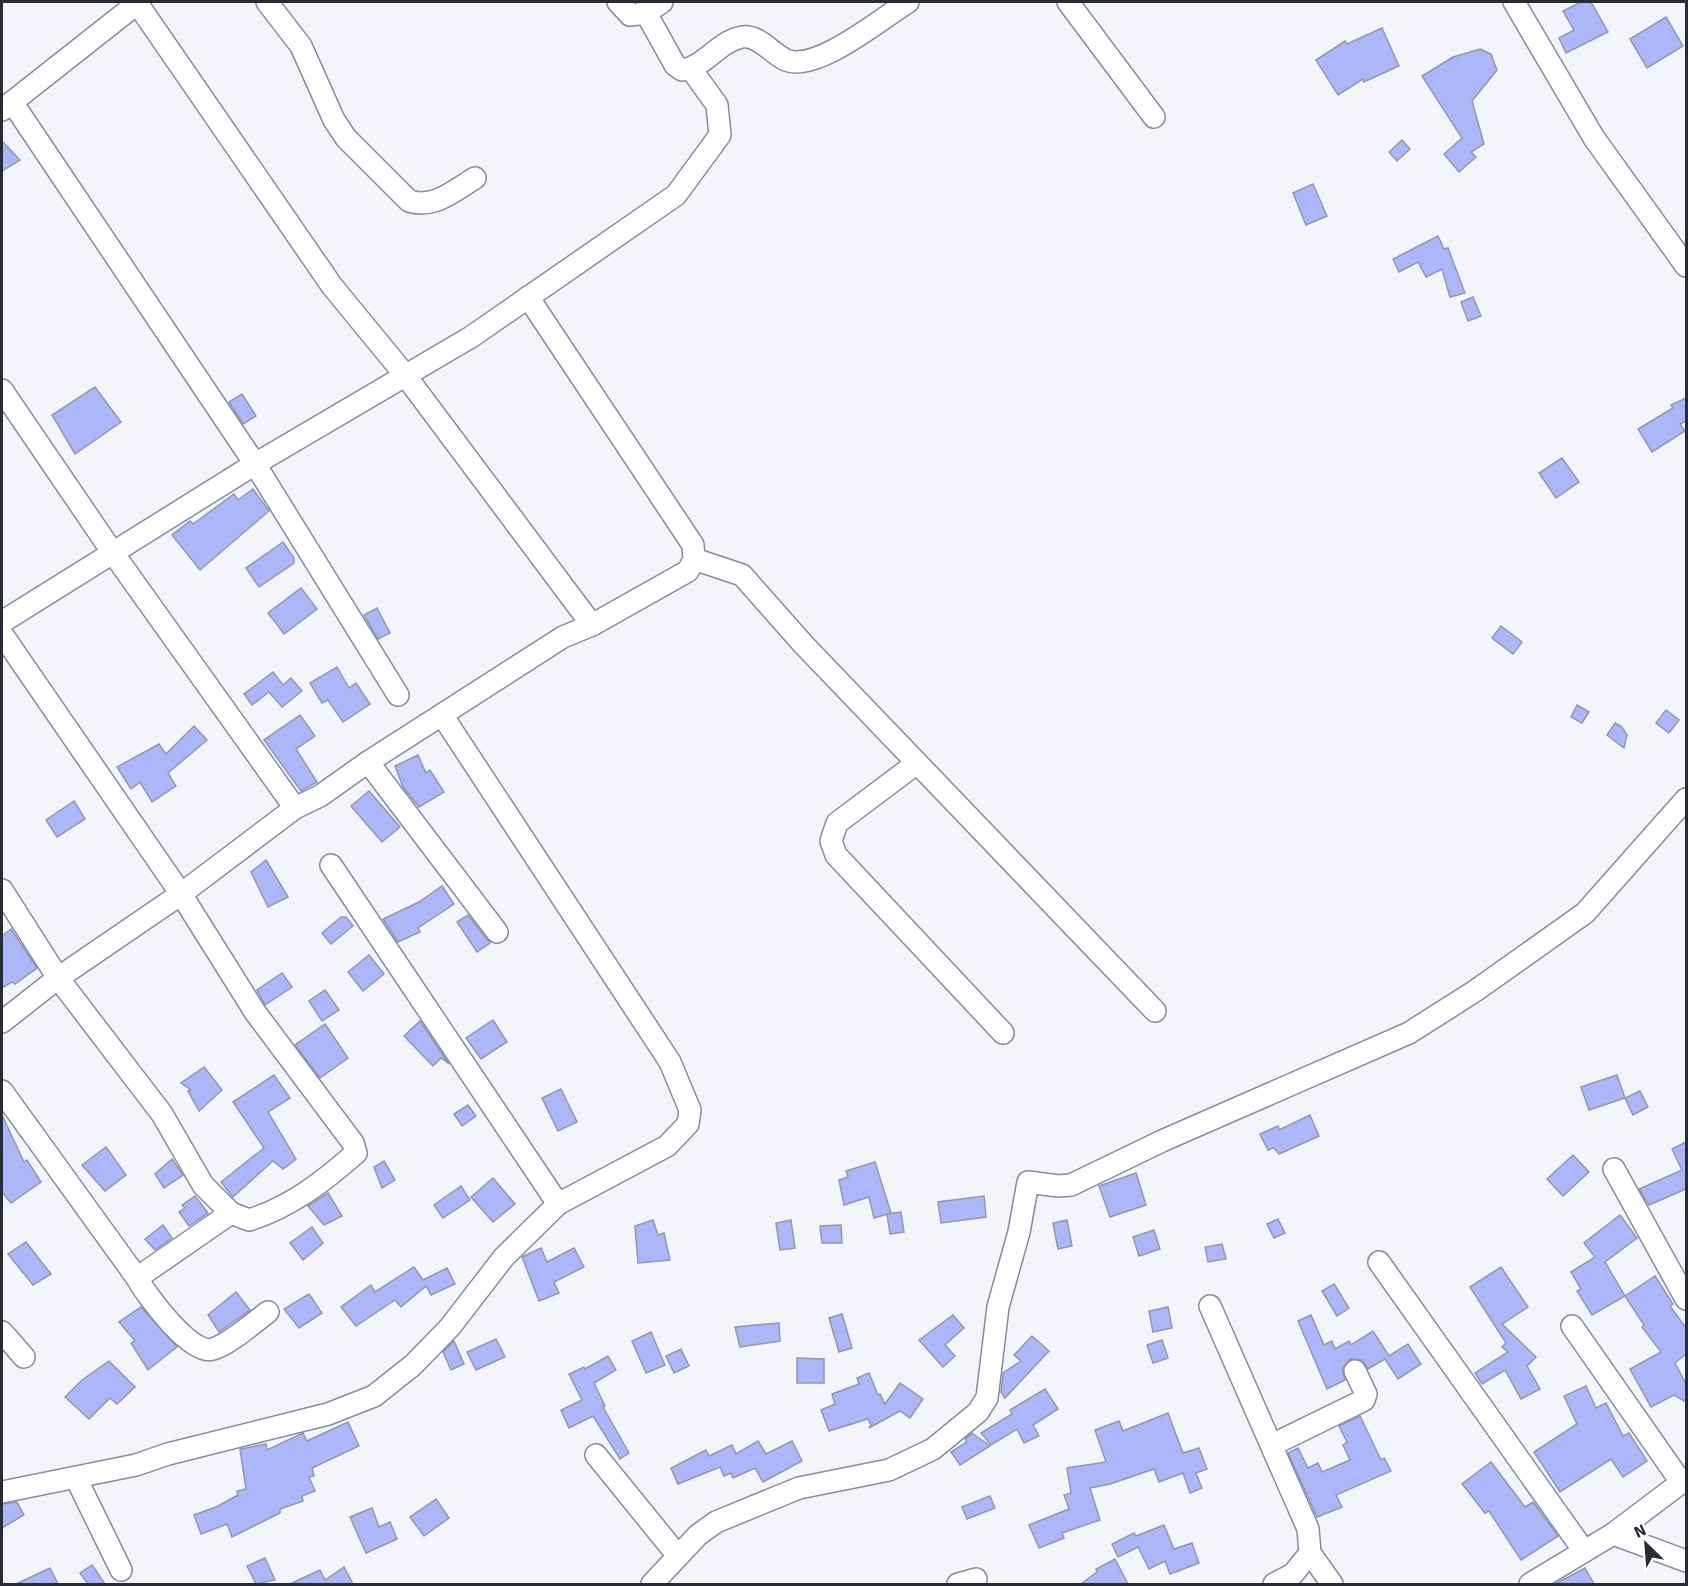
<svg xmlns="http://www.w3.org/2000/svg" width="1688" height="1586" viewBox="0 0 1688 1586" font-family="Signika,sans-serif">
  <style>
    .building { fill: #abb7f8; stroke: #9197b0; stroke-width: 1.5 }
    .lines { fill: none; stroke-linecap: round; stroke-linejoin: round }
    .minor-casing { stroke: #868ba4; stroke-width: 24 }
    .minor { stroke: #fff; stroke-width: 21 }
  </style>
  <rect width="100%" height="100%" fill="#f3f5fa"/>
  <g class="building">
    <polygon points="1581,2 1591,2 1608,32 1566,53 1559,38 1574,30 1563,11"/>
    <polygon points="1666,17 1683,46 1647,68 1630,39"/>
    <polygon points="1382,28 1399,66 1364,82 1363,79 1338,95 1316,60 1345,41 1347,44"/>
    <polygon points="1480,49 1491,54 1497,70 1472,101 1484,144 1471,152 1476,157 1459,172 1444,154 1462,138 1422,76 1453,57"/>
    <polygon points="1402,140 1410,149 1397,161 1389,152"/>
    <polygon points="2,141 20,160 2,171"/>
    <polygon points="1313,184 1327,216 1306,225 1293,193"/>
    <polygon points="1438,236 1444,249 1448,248 1465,293 1450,297 1442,269 1426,277 1418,262 1399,272 1393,259"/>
    <polygon points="1473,297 1481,316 1468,321 1461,302"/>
    <polygon points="95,387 121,422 75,454 52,415"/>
    <polygon points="242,394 256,416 243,424 229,402"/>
    <polygon points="1686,398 1686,421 1680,424 1685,431 1652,452 1638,429 1673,408 1671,405"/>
    <polygon points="1562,458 1579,482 1556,498 1539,473"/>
    <polygon points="253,489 269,511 200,570 172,535 190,521 193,524 234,494 238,500"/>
    <polygon points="283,542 294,558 294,563 259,587 246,568"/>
    <polygon points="301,588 317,609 284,634 268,613"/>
    <polygon points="377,608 390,633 378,639 364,615"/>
    <polygon points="1501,626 1522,642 1513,654 1492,638"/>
    <polygon points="337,667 349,688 356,683 370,704 343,722 328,700 322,703 310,683"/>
    <polygon points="273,672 283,685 291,678 302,691 282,707 269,692 252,705 244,694"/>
    <polygon points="1577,705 1589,712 1582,723 1571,717"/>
    <polygon points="1666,710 1679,720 1669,733 1656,723"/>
    <polygon points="300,715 315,736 296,749 317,782 301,791 264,740"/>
    <polygon points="1615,723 1621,726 1627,735 1624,748 1607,735"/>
    <polygon points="194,726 207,740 168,773 176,786 152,802 140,782 131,789 117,767 159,744 166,754"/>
    <polygon points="418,755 426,773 430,770 444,792 419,807 403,787 395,766"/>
    <polygon points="369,791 400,827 382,842 351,806"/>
    <polygon points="74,801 85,819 57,837 46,820"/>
    <polygon points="266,860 288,897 268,907 251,872"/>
    <polygon points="442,886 454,904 418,928 420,932 398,942 383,919 419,902"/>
    <polygon points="468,915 490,943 477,952 457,922"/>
    <polygon points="341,917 346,917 353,926 331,944 322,933"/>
    <polygon points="11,929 37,968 15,984 12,982 2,988 2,936"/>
    <polygon points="369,955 384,974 363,991 348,972"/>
    <polygon points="282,973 292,987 265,1005 257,990"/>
    <polygon points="325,990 339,1010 322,1021 309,1001"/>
    <polygon points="493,1020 507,1042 481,1059 466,1038"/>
    <polygon points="420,1021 449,1064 441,1058 433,1066 404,1036"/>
    <polygon points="325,1024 348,1058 320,1078 295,1045"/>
    <polygon points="204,1067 222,1090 199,1111 188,1091 191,1090 181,1083"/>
    <polygon points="274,1075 290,1098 268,1112 296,1159 283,1169 273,1161 233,1197 221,1182 264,1148 233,1102"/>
    <polygon points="1617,1075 1625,1098 1589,1110 1581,1087"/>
    <polygon points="561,1089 577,1122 558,1131 542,1098"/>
    <polygon points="1640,1091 1648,1107 1633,1115 1625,1098"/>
    <polygon points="468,1105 476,1116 462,1126 454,1114"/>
    <polygon points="2,1115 24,1162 27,1160 41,1182 11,1203 2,1192"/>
    <polygon points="1310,1115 1319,1136 1279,1154 1274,1148 1268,1150 1260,1134 1278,1126 1279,1130"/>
    <polygon points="1686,1142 1686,1189 1649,1205 1639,1189 1682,1170 1672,1149"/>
    <polygon points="106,1147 126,1175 105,1191 82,1165"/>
    <polygon points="1573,1155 1589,1172 1563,1196 1547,1179"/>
    <polygon points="172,1159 183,1175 164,1188 155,1174"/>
    <polygon points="384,1161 395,1180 382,1188 374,1167"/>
    <polygon points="875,1162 891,1213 874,1218 869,1197 844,1205 839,1180 848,1177 846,1171"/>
    <polygon points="1136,1173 1146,1205 1110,1217 1099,1186"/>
    <polygon points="493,1178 515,1204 493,1222 471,1197"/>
    <polygon points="461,1186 470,1200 443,1218 434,1205"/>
    <polygon points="328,1193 342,1216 324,1225 308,1206"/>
    <polygon points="195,1196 208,1213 189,1226 179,1212 185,1208 182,1205"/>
    <polygon points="984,1196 986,1217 941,1223 938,1202"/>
    <polygon points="901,1212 904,1232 890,1234 887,1214"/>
    <polygon points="1620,1215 1637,1238 1605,1262 1625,1296 1592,1315 1577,1291 1581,1289 1571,1272 1595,1257 1584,1243"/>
    <polygon points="1278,1219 1285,1233 1274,1238 1267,1224"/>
    <polygon points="653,1220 658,1235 664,1233 670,1260 638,1263 635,1226"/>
    <polygon points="791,1220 795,1248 780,1250 776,1223"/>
    <polygon points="1067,1220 1072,1246 1058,1249 1053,1223"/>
    <polygon points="163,1225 172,1238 155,1250 145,1239"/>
    <polygon points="841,1225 842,1243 822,1243 820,1226"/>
    <polygon points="312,1227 323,1243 303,1260 290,1243"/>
    <polygon points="1154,1230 1160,1249 1139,1256 1133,1237"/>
    <polygon points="26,1242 51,1274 33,1285 8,1254"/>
    <polygon points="1222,1244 1226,1259 1208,1262 1205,1247"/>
    <polygon points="541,1248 547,1262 574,1248 584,1267 554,1282 559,1293 539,1301 522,1257"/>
    <polygon points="414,1267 423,1280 447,1268 455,1284 431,1295 426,1286 401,1307 395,1300 356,1326 341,1307 371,1285 375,1292"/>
    <polygon points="1501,1267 1528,1307 1502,1324 1536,1357 1527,1366 1540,1389 1521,1399 1505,1370 1482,1384 1475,1373 1508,1352 1502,1347 1506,1343 1470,1287"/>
    <polygon points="1655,1276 1673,1304 1670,1306 1686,1328 1686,1354 1675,1363 1686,1384 1686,1402 1674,1395 1651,1407 1630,1369 1661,1352 1642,1327 1644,1325 1625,1296"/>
    <polygon points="1334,1284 1349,1308 1337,1316 1322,1291"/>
    <polygon points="236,1292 250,1310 219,1332 208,1315"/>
    <polygon points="309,1294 322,1313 299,1328 284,1309"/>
    <polygon points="141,1307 177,1347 148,1370 131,1343 135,1341 119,1322"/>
    <polygon points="1168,1307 1172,1328 1153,1332 1149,1311"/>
    <polygon points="842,1314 852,1348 839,1352 829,1318"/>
    <polygon points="953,1315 964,1328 945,1345 955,1356 943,1367 919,1340"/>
    <polygon points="1311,1315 1324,1345 1332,1341 1335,1349 1349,1341 1351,1345 1373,1331 1389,1356 1408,1344 1421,1364 1398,1379 1385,1359 1368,1369 1362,1360 1350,1359 1342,1369 1345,1380 1327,1389 1298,1321"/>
    <polygon points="779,1323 780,1341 740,1347 735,1327"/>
    <polygon points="651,1332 665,1365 646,1373 632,1341"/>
    <polygon points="1032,1336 1049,1351 1005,1398 1001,1392 1003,1373 1021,1361 1014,1355"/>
    <polygon points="496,1339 505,1357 476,1370 467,1352"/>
    <polygon points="1162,1340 1168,1358 1153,1363 1147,1345"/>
    <polygon points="454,1341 464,1364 451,1370 443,1352"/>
    <polygon points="681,1349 689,1366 674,1373 666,1356"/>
    <polygon points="608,1356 616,1370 594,1383 605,1406 603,1407 629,1453 620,1459 593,1416 569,1428 561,1410 582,1400 569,1374 584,1367 585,1369"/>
    <polygon points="797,1358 824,1359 824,1383 797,1383"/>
    <polygon points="109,1361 135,1387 117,1404 110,1398 89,1419 65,1397 82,1380"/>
    <polygon points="869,1373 878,1395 880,1394 885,1404 900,1383 923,1399 910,1418 900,1411 869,1428 871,1425 868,1419 829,1431 821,1410 835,1404 832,1394 859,1384 857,1378"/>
    <polygon points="1586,1386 1596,1408 1606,1403 1623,1436 1629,1433 1647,1461 1623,1477 1611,1459 1560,1492 1534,1452 1577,1424 1564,1396"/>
    <polygon points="1045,1389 1058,1409 1033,1425 1039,1436 1024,1443 1017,1429 991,1445 981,1433 1012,1414 1010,1410"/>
    <polygon points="1168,1413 1183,1453 1199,1448 1207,1469 1196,1473 1202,1488 1190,1493 1183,1473 1159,1482 1154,1469 1110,1484 1090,1488 1100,1520 1062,1533 1064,1538 1039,1548 1029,1525 1069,1509 1064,1495 1071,1493 1067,1468 1106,1462 1095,1430 1119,1421 1123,1431"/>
    <polygon points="1360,1416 1381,1460 1384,1458 1391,1471 1336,1495 1342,1507 1317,1517 1288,1453 1298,1448 1308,1468 1318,1463 1322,1472 1350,1460 1343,1445 1347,1442 1339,1426"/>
    <polygon points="348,1422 359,1446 312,1468 314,1476 309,1477 315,1491 302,1496 303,1501 280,1509 280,1513 232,1537 227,1524 201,1534 194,1515 216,1507 238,1495 237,1491 246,1489 240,1449 266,1444 267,1450 303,1433 307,1441"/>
    <polygon points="972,1433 990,1446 960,1465 951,1452 967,1442 965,1439"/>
    <polygon points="758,1441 766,1454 792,1441 802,1461 763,1482 755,1468 733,1478 731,1473 724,1476 720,1467 678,1484 671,1468 706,1450 709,1456 732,1445 736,1454"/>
    <polygon points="1491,1462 1525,1507 1533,1502 1558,1536 1521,1560 1489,1511 1485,1513 1462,1484"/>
    <polygon points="990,1496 995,1508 967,1519 962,1507"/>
    <polygon points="436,1499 449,1518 424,1536 410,1517"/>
    <polygon points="17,1502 24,1515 2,1528 2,1504"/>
    <polygon points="372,1508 379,1527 390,1522 397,1539 366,1553 350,1517"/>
    <polygon points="1164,1525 1174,1549 1192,1543 1199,1563 1170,1574 1165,1561 1149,1569 1138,1547 1118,1557 1112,1544 1134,1533 1136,1536"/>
    <polygon points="265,1558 275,1580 256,1584 247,1566"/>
    <polygon points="1115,1559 1128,1584 1081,1584 1097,1572 1096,1569"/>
    <polygon points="92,1565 105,1584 88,1584 80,1573"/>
    <polygon points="344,1567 353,1584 290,1584 320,1570 325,1580"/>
    <polygon points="50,1568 58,1584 16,1584"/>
    <polygon points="1585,1568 1594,1584 1554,1584 1555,1584"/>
  </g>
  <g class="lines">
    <g class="minor-casing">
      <g id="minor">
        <path d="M 267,2 L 301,46 L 334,120 L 346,138 L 409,201 C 434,209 454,191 475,178"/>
        <polyline points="618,2 630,15 646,13 662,2"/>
        <polyline points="1068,2 1154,117"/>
        <polyline points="1514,2 1594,138 1686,266"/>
        <polyline points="137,3 332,286 405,375 592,625"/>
        <path d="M 646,13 L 675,65 L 682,70 C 705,67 719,41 742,37 C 758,34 772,54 786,60 C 816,73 882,18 908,2"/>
        <polyline points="12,102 255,464 398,695"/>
        <polyline points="2,110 139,2"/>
        <polyline points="2,390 113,553 295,808"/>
        <polyline points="694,559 742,575 804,645 1155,1011"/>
        <polyline points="2,622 255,464 471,337 676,195 720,135 717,105 691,69"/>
        <path d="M 2,634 L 181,894 L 255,1012 L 353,1143 L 356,1153 C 324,1181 291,1207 249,1220 L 231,1213 L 203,1185 L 162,1114 L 58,978 L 2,890"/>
        <polyline points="368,762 497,932"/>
        <polyline points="917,763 837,823 831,841 836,855 1003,1033"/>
        <polyline points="331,865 558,1204"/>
        <polyline points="2,1022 58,978 181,894 295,808 320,796 368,762 563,637 592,625 688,571 694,559 693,545 528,297"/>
        <path d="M 2,1091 L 137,1278 C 146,1295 192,1357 213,1349 C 230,1344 253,1323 268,1312"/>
        <polyline points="1614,1169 1686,1299"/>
        <polyline points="1379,1262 1584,1551"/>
        <polyline points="137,1278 231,1213"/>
        <polyline points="1210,1306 1308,1529 1310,1553 1332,1584"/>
        <polyline points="1572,1326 1681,1482"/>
        <polyline points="2,1332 24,1357"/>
        <polyline points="1272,1445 1364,1400 1366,1394 1355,1371"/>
        <polyline points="596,1455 678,1556"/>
        <polyline points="76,1478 121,1570"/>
        <polyline points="2,1492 136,1465 168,1454 328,1414 374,1396 413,1365 450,1327 504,1257 558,1204 667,1146 688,1124 690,1110 670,1062 442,715"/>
        <polyline points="1613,1534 1686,1561"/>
        <polyline points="652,1584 698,1535 716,1522 799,1488 889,1470 933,1449 978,1412 987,1398 998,1307 1019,1232 1028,1182 1058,1186 1071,1185 1162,1141 1409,1033 1475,991 1585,913 1686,799"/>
        <polyline points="958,1584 976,1579"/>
        <polyline points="1274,1584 1293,1574 1310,1553"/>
        <polyline points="1530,1584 1613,1534 1686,1479"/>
      </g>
    </g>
    <use href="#minor" class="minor"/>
  </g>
  <rect width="1688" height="1586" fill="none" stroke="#282b35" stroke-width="6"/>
  <g transform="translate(1646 1544) rotate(335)" stroke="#ffffff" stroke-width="4.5" paint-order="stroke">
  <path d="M0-4.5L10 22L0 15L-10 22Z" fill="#282b35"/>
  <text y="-9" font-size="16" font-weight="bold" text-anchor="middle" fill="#282b35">N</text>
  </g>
</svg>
